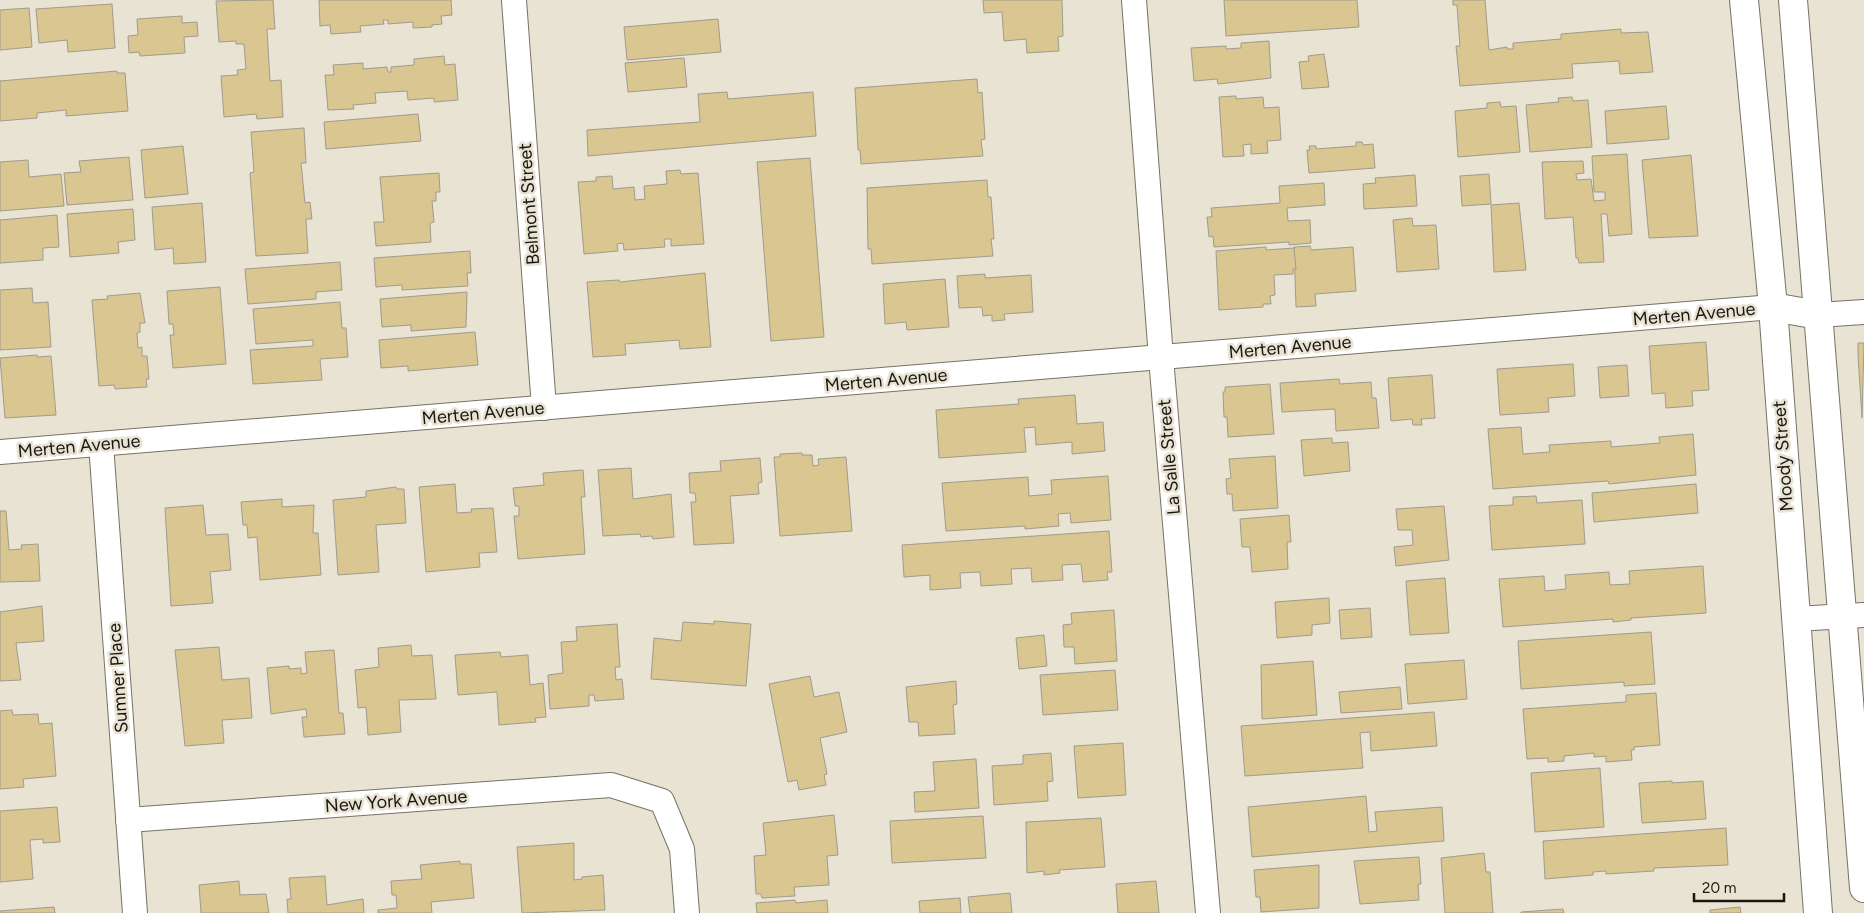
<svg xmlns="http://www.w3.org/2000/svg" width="1864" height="913" viewBox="0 0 1864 913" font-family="Figtree,sans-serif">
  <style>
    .building { fill: #d9c691; stroke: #a09b8c }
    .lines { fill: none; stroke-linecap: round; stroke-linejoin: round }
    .street-casing { stroke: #787264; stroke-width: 26 }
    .secondary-casing { stroke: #787264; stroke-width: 30 }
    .street { stroke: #fff; stroke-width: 24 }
    .secondary { stroke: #fff; stroke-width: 28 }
    .labels { text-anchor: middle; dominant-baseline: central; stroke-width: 5; stroke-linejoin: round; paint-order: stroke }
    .street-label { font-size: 18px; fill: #191712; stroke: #e9e3d3 }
  </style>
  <rect width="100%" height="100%" fill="#e9e3d3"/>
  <g class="building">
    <polygon points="273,0 275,29 267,29 270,81 281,80 283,117 257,119 256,114 224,117 221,76 238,75 237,70 246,69 244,44 236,44 236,41 219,42 216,1"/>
    <polygon points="319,0 451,0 452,15 441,16 442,24 432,25 432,27 413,28 413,22 388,24 388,20 383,20 384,24 360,26 361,32 331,34 330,25 320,26"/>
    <polygon points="983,0 1062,0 1063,36 1058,37 1059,51 1027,53 1026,39 1004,41 1002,12 984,13"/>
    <polygon points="1224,0 1357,0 1359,27 1226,36"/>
    <polygon points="1453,0 1485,0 1489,50 1507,47 1507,49 1513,49 1513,43 1561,39 1561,34 1621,29 1621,33 1648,32 1653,72 1620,74 1619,61 1572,64 1573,78 1460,86 1456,46 1460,46 1457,5 1453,5"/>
    <polygon points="112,4 115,48 68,52 67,40 39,43 36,9"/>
    <polygon points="29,8 32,47 0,50 0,10"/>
    <polygon points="182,16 182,23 197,22 198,36 184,37 185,53 140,56 139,52 129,53 128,36 138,35 137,19"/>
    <polygon points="718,19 721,52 627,60 624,27"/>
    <polygon points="1269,41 1271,78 1218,84 1217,79 1194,81 1191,48 1226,46 1226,49 1241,48 1241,43"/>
    <polygon points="1324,54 1329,87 1302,89 1299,62 1309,61 1308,56"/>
    <polygon points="444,56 445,65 455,64 458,100 434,102 434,98 408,100 407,91 375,93 376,103 353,105 354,109 328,110 325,75 334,75 333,65 363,63 363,69 387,67 388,72 391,72 391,67 414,65 414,59"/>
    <polygon points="684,58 687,87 628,92 625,63"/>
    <polygon points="117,71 117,73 125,73 128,111 66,116 66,110 37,113 37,118 0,121 0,81"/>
    <polygon points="977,79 978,93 982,92 985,139 981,140 983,156 861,164 860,150 858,150 855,88"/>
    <polygon points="727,92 728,99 813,92 816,136 588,156 587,130 700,122 698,94"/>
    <polygon points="1236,96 1236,99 1263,97 1264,108 1279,107 1281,140 1267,141 1268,153 1251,154 1251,144 1243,145 1244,156 1223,157 1219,97"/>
    <polygon points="1572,97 1573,101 1588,100 1592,147 1530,152 1526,105 1559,102 1558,98"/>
    <polygon points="1500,102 1501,107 1516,106 1520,152 1458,157 1455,111 1487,108 1487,103"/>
    <polygon points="1666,106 1669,139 1607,144 1605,111"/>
    <polygon points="418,114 421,141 326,149 324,122"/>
    <polygon points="304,128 306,163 301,163 305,203 310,202 312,219 306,219 308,253 256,256 250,173 254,172 251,132"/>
    <polygon points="1356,142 1362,142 1363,145 1373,144 1375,168 1309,173 1307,150 1310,150 1309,146 1316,146 1316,149 1356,146"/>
    <polygon points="183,146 188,194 145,198 141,150"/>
    <polygon points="1627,154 1632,234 1609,236 1607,214 1601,214 1604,262 1579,263 1578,258 1576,258 1573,217 1545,219 1542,162 1583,161 1584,173 1576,174 1577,180 1591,179 1594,201 1605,200 1605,192 1594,192 1592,156"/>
    <polygon points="1691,155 1698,236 1649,238 1642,160"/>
    <polygon points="129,157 133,200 67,205 64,173 81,172 79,161"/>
    <polygon points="810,158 824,337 771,341 757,162"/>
    <polygon points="28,160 29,177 61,174 64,206 0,211 0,162"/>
    <polygon points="680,170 681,174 698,173 704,244 671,246 671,239 664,239 665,247 624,250 623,243 617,244 618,251 584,254 578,182 596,181 596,177 612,176 613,189 634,187 635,200 645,199 644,186 667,184 666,171"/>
    <polygon points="439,173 440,192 436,192 436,201 432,201 434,222 430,223 431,242 376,246 374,222 384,222 380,177"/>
    <polygon points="1489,174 1491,204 1462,206 1460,176"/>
    <polygon points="1415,175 1417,206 1364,209 1363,184 1376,183 1375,178"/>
    <polygon points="987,180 988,197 991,197 994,239 991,239 993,256 872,264 871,249 868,249 867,188"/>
    <polygon points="1324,183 1325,205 1287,208 1288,221 1310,220 1311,243 1289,245 1289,242 1214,247 1213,236 1209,237 1207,217 1212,217 1211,208 1280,203 1279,186"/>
    <polygon points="202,203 206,262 174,264 173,248 155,250 152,207"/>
    <polygon points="1519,203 1526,270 1494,272 1491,205"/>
    <polygon points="133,209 135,240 118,242 119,253 70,257 67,214"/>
    <polygon points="57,215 59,247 43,248 43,260 0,263 0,220"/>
    <polygon points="1412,218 1413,226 1436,225 1439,269 1397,272 1393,220"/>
    <polygon points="1310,246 1311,250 1353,247 1356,291 1315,294 1316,306 1296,307 1294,247"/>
    <polygon points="1266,247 1266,250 1294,248 1296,269 1293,269 1293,274 1274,275 1275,295 1270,296 1271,304 1263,304 1263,307 1219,310 1216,251"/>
    <polygon points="470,251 471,273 467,273 468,286 402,290 402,285 376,287 374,258"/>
    <polygon points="340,262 342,290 316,292 316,299 248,304 245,269"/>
    <polygon points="705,273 711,347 680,349 679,340 625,344 626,355 593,357 587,282 619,280 620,282"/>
    <polygon points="985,274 985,278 1031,275 1033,312 1004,314 1005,320 992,321 992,315 983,316 982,307 959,308 957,276"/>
    <polygon points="945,279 949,327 907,330 906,322 885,324 883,284"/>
    <polygon points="220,287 226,364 173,368 170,335 174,335 173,324 169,324 167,291"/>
    <polygon points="32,288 33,303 48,302 51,347 0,350 0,290"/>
    <polygon points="467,292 466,327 411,331 411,325 382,327 380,299"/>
    <polygon points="140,293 145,323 140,323 140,332 137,333 138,348 142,347 142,356 147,356 149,379 146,379 147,387 115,389 114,385 99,386 92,300 108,299 107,296"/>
    <polygon points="340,302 342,328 346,328 348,357 320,359 322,380 253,384 250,350 313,346 313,340 256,344 253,309"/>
    <polygon points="475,332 478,365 408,371 408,366 381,368 379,340"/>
    <polygon points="1706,342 1709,390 1692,391 1693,406 1666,408 1665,393 1652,394 1649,346"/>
    <polygon points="1858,343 1864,343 1862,418 1858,355"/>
    <polygon points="37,355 37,357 51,356 56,415 5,418 0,358"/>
    <polygon points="1573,364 1575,396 1548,398 1549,412 1500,415 1497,369"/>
    <polygon points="1627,365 1629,396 1600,398 1598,367"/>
    <polygon points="1432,375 1435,418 1421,419 1422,425 1413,425 1412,419 1391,421 1388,378"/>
    <polygon points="1339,379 1340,384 1371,382 1372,398 1376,398 1379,428 1336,431 1335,409 1282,412 1280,383"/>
    <polygon points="1270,384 1274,434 1228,437 1227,417 1224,417 1223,392 1225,392 1225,387"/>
    <polygon points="1075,395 1077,424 1103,422 1105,451 1072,454 1072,442 1036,445 1035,427 1024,428 1026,452 939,458 936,410 1019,404 1018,399"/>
    <polygon points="1521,427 1523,454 1550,452 1549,445 1611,441 1611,447 1660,443 1659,437 1693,434 1696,475 1609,484 1608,481 1493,489 1488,429"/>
    <polygon points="1332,438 1332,443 1348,442 1350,471 1304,476 1301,440"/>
    <polygon points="802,453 802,455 812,455 813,466 819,465 818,459 846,457 852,531 780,536 774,457 780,457 780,454"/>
    <polygon points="1275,456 1278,508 1233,511 1232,494 1227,494 1226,479 1231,478 1229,459"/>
    <polygon points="760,458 762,482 758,483 759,494 730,496 734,543 694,545 691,502 696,502 695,493 690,493 689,473 721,471 720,461"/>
    <polygon points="631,468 633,499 671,494 674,537 653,539 652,536 641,537 640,534 603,536 598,470"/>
    <polygon points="583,470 585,497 581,497 585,554 518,559 514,516 519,516 519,506 515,506 513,488 544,485 543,473"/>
    <polygon points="1108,476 1111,520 1071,523 1070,513 1058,514 1059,526 1025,529 1025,526 946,531 942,483 1028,477 1029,496 1052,494 1051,480"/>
    <polygon points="455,484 457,513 472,512 471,509 493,508 497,552 479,553 480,567 426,572 419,487"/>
    <polygon points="1696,484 1698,513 1594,522 1592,493"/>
    <polygon points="396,487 397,489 404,489 406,523 376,525 379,572 338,575 333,500 366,497 366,491"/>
    <polygon points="1536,496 1537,503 1582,500 1585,544 1492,550 1489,506 1513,505 1513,497"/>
    <polygon points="282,499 282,507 314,505 313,533 318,533 321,575 260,580 257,537 248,538 247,525 243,525 241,502"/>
    <polygon points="203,505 206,535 228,534 231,570 210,572 213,603 171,606 165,508"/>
    <polygon points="1444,506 1449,560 1396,566 1394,547 1413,545 1412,530 1398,530 1396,509"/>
    <polygon points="0,511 6,511 9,550 22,549 21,545 38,544 40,581 0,582"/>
    <polygon points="1289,515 1291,542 1287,542 1288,569 1252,572 1250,547 1242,547 1240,519"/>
    <polygon points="1109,531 1112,572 1107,572 1108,580 1083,582 1081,564 1062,565 1063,580 1032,582 1031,568 1011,569 1012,584 981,586 980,572 960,573 961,588 930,590 930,575 904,577 902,545"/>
    <polygon points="1703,566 1706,613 1631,618 1631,620 1613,622 1613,619 1503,627 1499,579 1544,576 1545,591 1566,589 1565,575 1609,572 1610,585 1630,584 1629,571"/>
    <polygon points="1445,578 1449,633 1410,635 1406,581"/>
    <polygon points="1329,598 1330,623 1312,625 1312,635 1277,638 1275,602"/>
    <polygon points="42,606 44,641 16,643 21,680 0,681 0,612"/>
    <polygon points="1370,608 1372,637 1341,639 1339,610"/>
    <polygon points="1114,610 1117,661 1075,664 1074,647 1064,647 1063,625 1072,624 1071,613"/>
    <polygon points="714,621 751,624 746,686 651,679 654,638 681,641 683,622 714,624"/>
    <polygon points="617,624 620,667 615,667 616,680 622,679 624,699 595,701 594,695 589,695 589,706 550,709 548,675 563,673 561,642 577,641 576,627"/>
    <polygon points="1651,632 1655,684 1624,686 1624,682 1521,689 1518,641"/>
    <polygon points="1044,635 1047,666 1019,669 1016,638"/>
    <polygon points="411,645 412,656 432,655 436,699 399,700 401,732 368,735 366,707 358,708 355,670 379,667 378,648"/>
    <polygon points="219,647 222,680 249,678 252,718 222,720 224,743 185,746 175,650"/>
    <polygon points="334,650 339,713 343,713 345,734 304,737 302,717 307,717 306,709 271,714 267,668 289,666 289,669 301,668 301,674 307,673 305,652"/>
    <polygon points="500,652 501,657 528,655 530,685 543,683 546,717 535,718 536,722 499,725 497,692 458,695 455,655"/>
    <polygon points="1464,660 1467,699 1408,704 1405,664"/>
    <polygon points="1313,661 1317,715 1262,719 1261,665"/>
    <polygon points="1115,670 1118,710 1043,715 1040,675"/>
    <polygon points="810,676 814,697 839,692 847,732 820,738 827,774 824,775 826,785 799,790 797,780 788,782 769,684"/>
    <polygon points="956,681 957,704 953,705 955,734 919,736 918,722 909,722 906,687"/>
    <polygon points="1400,687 1402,709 1341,713 1339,692"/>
    <polygon points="1656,693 1660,745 1634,747 1634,750 1631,750 1632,760 1606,762 1606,756 1594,757 1594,753 1564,756 1564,761 1548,762 1548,758 1527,759 1523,709 1626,702 1626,695"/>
    <polygon points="12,710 13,715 38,714 39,724 52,723 56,776 23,779 24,787 0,789 0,711"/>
    <polygon points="1434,712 1437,746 1371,751 1370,732 1360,733 1363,768 1245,776 1241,726"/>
    <polygon points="1123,743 1126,795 1078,798 1074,746"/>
    <polygon points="1051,753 1053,781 1047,782 1048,801 994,805 992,766 1023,764 1023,755"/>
    <polygon points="976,759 979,808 915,812 914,792 935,791 933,762"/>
    <polygon points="1600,768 1604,827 1535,832 1531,773"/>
    <polygon points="1672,781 1672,783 1703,781 1706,819 1642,823 1639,783"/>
    <polygon points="1366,796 1369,832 1377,831 1375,812 1442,807 1444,841 1252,857 1248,807"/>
    <polygon points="57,807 60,842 43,843 43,839 30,840 33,879 0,882 0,811"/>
    <polygon points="834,815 838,855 827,856 829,885 794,887 795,896 762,898 761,894 756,894 754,856 766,855 763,823"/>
    <polygon points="983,816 986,858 892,863 890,821"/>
    <polygon points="1101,818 1105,867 1059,870 1060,873 1044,875 1044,871 1027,873 1026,822"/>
    <polygon points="1726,828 1728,865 1654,868 1654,871 1606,874 1606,871 1593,872 1593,875 1545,879 1543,841"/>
    <polygon points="574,843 574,880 582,879 582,877 603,875 605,910 522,913 517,847"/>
    <polygon points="1484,853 1486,872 1490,872 1493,913 1445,913 1441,858"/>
    <polygon points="1419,857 1421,884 1418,884 1419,900 1360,904 1354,861"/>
    <polygon points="460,861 460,864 471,864 474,898 431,902 432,913 378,913 378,910 397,908 396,895 392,895 391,881 422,879 420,865"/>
    <polygon points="1319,865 1319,908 1261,912 1260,897 1256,897 1254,870"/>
    <polygon points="325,876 327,905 363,899 364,913 288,913 287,899 291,899 289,878"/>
    <polygon points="239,881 240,895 266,894 269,913 201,913 199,885"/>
    <polygon points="1156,881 1159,913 1118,913 1116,884"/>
    <polygon points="1010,893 1012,913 970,913 968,897"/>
    <polygon points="960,898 961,913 920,913 919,901"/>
    <polygon points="795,900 796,903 827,900 828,913 757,913 756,903"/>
    <polygon points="54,907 55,913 0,913 0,911"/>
    <polygon points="1740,907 1741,913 1710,913 1710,910"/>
    <polygon points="1563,909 1564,913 1521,913 1521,912"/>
  </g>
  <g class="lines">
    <g class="street-casing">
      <g id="street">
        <polyline points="514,0 544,408"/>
        <polyline points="1134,0 1161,358 1208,913"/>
        <polyline points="1818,315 1864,312"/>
        <polyline points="101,444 135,913"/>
        <polyline points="0,452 1773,307"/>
        <polyline points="1796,619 1864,615"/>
        <polyline points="128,820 611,785 662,801 682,849 687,913"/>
      </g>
    </g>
    <g class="secondary-casing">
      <g id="secondary">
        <polyline points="1744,0 1773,307 1818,913"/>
        <polyline points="1793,0 1864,888"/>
        <polyline points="1773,307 1818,315"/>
      </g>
    </g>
    <use href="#street" class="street"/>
    <use href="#secondary" class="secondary"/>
  </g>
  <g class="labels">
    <g class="street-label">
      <text transform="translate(529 204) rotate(-94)">Belmont Street</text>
      <text transform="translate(1694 314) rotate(-5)">Merten Avenue</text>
      <text transform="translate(1290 347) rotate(-5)">Merten Avenue</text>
      <text transform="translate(886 380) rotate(-5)">Merten Avenue</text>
      <text transform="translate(483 413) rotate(-5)">Merten Avenue</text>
      <text transform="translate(79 446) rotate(-5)">Merten Avenue</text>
      <text transform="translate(1783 456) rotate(-94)">Moody Street</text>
      <text transform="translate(1169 457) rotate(-95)">La Salle Street</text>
      <text transform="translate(118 678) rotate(-94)">Sumner Place</text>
      <text transform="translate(396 801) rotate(-4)">New York Avenue</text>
    </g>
  </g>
  <path d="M1694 893v8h90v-8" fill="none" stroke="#191712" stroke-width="2.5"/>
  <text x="1702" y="893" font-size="15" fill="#191712" stroke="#e9e3d3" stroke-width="4" paint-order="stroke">20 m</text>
</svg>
